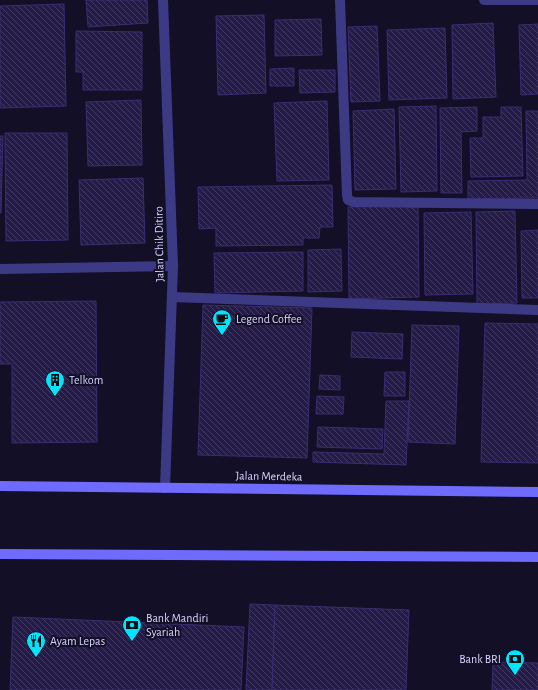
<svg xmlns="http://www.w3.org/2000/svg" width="538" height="690" viewBox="0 0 538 690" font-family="'Alegreya Sans',sans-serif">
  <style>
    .building { fill: url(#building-back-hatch); stroke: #3b2d73 }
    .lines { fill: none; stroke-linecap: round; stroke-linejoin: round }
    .street { stroke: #3d3a85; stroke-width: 10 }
    .secondary { stroke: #6f6bff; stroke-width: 10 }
    .labels { text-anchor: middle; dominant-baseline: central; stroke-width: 4; stroke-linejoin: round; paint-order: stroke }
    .street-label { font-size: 12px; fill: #d9d4ff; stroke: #130f26 }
    .poi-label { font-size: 12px; fill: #d9d4ff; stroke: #130f26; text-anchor: start }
  </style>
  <defs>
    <pattern id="building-back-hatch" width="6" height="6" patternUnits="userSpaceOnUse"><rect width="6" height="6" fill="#241b47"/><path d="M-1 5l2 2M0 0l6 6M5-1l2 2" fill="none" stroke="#433b63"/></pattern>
  </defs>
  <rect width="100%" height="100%" fill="#130f26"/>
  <g class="building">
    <polygon points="86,0 147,0 148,23 88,27"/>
    <polygon points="64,4 66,106 0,108 0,6"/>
    <polygon points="264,15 266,93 218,95 216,16"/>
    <polygon points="321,19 322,55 275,56 275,20"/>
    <polygon points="493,23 496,97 453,99 452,25"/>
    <polygon points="538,24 538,94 521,95 519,25"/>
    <polygon points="377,26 380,101 351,102 348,27"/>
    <polygon points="445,28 447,98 389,100 387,30"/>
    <polygon points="76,31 142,32 142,90 83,90 83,72 76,72"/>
    <polygon points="294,68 294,86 270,86 270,69"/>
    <polygon points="299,70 335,70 335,92 300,93"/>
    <polygon points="141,100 142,165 88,166 86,102"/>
    <polygon points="327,101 329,180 277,181 274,103"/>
    <polygon points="436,106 437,191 401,192 399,107"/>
    <polygon points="477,107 477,131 461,132 462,193 441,193 440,108"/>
    <polygon points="501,107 521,107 523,176 471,177 470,138 483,138 483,117 501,117"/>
    <polygon points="394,109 396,189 355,190 353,111"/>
    <polygon points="526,111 538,111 538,198 468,199 468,181 527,180"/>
    <polygon points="5,133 67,133 68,240 6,241"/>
    <polygon points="0,136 3,136 1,213 0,213"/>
    <polygon points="143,178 145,243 81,245 79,180"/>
    <polygon points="332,185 333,227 320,227 319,238 303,238 303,245 216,246 216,228 199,229 198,187"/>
    <polygon points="418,205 419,297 349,299 348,207"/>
    <polygon points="515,211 517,303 477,304 476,212"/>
    <polygon points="471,212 473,294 425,295 424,213"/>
    <polygon points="538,230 538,298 522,298 521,231"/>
    <polygon points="341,249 342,291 308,292 308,250"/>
    <polygon points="303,252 303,291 215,293 214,253"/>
    <polygon points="96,301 97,442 12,443 12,364 0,364 0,302"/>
    <polygon points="203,305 312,308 307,458 198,455"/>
    <polygon points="485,323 538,324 538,463 481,462"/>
    <polygon points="412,325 459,326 455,444 408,442"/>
    <polygon points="352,332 403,334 402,359 351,357"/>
    <polygon points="385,372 405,372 405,396 384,396"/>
    <polygon points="320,375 340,376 340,390 319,389"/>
    <polygon points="317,396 344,397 343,414 316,414"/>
    <polygon points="386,401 409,401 406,465 313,462 313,452 384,454"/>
    <polygon points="318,427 383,429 382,449 317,447"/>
    <polygon points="250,604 275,605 272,690 246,690"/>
    <polygon points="275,605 409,610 406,690 272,690"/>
    <polygon points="13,617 244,627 241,690 10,690"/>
    <polygon points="493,662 538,663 538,690 492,690"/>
  </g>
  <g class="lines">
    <g class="street">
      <polyline points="163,0 173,266 165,488"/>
      <polyline points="340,0 347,195 348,200 354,202 538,204"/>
      <polyline points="484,0 538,0"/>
      <polyline points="0,269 173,266"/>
      <polyline points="172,297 538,310"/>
    </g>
    <g class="secondary">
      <polyline points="0,486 538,492"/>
      <polyline points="0,554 538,557"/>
    </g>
  </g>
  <defs>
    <g id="cafe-pin" transform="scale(1)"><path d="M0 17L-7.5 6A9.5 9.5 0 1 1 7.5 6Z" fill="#00e5ff" stroke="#130f26"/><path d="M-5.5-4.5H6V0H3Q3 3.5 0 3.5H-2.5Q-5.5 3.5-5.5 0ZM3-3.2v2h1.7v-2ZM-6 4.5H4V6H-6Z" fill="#111"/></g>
    <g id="building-pin" transform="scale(1)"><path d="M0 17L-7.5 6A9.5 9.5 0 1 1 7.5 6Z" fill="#00e5ff" stroke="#130f26"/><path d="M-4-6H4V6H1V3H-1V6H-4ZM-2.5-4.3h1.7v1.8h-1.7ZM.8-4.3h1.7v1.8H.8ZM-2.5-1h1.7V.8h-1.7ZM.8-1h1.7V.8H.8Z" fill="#111"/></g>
    <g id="bank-pin" transform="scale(1)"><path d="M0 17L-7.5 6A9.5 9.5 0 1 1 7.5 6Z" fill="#00e5ff" stroke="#130f26"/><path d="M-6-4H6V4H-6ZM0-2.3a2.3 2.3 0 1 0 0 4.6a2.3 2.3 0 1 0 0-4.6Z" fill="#111"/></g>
    <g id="restaurant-pin" transform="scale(1)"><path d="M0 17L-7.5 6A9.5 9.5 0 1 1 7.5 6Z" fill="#00e5ff" stroke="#130f26"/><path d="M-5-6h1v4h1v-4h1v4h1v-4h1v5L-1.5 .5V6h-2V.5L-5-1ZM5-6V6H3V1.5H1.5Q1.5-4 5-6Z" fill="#111"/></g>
  </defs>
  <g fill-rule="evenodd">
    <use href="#cafe-pin" x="222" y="319"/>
    <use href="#building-pin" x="55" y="380"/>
    <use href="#bank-pin" x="132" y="625"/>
    <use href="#restaurant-pin" x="36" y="641"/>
    <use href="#bank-pin" x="515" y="659"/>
  </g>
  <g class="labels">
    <g class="street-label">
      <text transform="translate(159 244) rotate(-91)">Jalan Chik Ditiro</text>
      <text transform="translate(269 476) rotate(1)">Jalan Merdeka</text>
    </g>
    <g class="poi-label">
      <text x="236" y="319">Legend Coffee</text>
      <text x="69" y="380">Telkom</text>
      <text x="146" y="618">Bank Mandiri<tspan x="146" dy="14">Syariah</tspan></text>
      <text x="50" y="641">Ayam Lepas</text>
      <text x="501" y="659" text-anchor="end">Bank BRI</text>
    </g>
  </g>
</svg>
